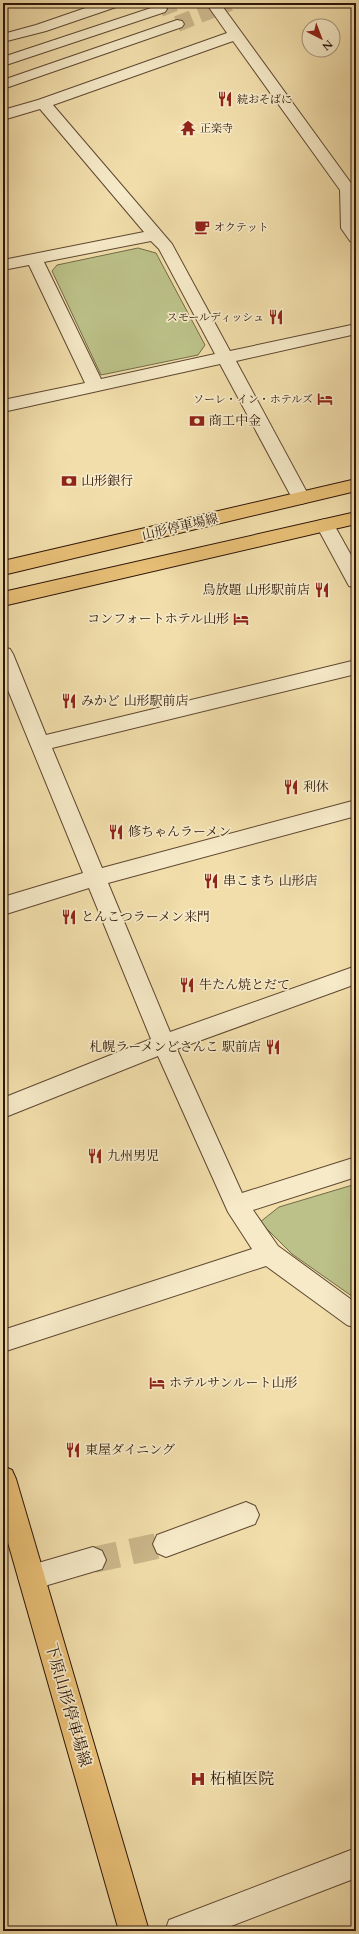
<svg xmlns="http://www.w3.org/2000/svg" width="359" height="1934" viewBox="0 0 359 1934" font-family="Cardo,'Noto Serif JP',serif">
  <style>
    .green { fill: #bbc188; stroke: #746b48 }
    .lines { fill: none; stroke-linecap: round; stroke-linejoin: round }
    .minor-tunnel-far1 { stroke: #cab68a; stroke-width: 16; stroke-dasharray: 16 8; stroke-linecap: butt }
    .minor-tunnel { stroke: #cab68a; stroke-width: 26; stroke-dasharray: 26 13; stroke-linecap: butt }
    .minor-casing { stroke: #5f4731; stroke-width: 2 }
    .major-casing { stroke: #2e1508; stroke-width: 2 }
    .minor { fill: #f6eac8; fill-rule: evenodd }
    .major { fill: #e8bf76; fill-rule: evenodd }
    .labels { text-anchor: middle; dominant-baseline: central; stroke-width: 3.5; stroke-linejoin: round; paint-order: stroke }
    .far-poi-label { font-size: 11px; fill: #2e1508; stroke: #f6eac8; text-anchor: start }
    .poi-label { font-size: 13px; fill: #2e1508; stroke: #f6eac8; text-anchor: start }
    .street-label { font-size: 13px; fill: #2e1508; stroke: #f6eac8 }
    .near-street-label { font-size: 16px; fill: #2e1508; stroke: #f6eac8 }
    .near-poi-label { font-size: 16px; fill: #2e1508; stroke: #f6eac8; text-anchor: start }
  </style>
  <rect width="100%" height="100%" fill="#f1deab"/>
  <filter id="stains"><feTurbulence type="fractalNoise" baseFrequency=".005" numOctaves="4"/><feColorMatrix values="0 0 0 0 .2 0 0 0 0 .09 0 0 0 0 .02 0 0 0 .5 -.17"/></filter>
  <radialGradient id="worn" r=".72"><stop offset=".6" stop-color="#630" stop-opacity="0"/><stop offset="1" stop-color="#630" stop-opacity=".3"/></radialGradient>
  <g class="green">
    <polygon points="138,248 156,253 205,345 198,355 101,375 52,271 57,265"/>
    <polygon points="356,1184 356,1299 292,1254 260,1222 279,1207"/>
  </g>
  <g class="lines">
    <g class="minor-tunnel-far1">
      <polyline points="160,9 176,3"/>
      <polyline points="177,24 230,3"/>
    </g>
    <polyline class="minor-tunnel" points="93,1560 166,1544"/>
    <g class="minor-casing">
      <g id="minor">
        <polygon points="100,3 121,3 119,6 46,31 3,42 3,34 36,25"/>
        <path d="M 206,3 L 220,3 L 356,190 L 356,243 L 350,241 L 341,228 L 340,190 L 233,41 L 53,105 L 172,244 L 230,351 L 356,324 L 356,334 L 236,361 L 310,498 L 307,502 L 301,504 L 295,502 L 292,498 L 220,364 L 3,412 L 3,400 L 85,383 L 29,265 L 3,270 L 3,260 L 144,232 L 40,109 L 3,120 L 3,110 L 38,100 L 227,33 ZM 151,241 L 159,249 L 215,354 L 101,379 L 44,262 Z"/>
        <polygon points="160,5 165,6 167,9 165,12 3,66 3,57"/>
        <polygon points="177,20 182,21 184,24 182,27 3,89 3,80"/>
        <polygon points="325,519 332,521 356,564 356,588 349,586 316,525 318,521"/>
        <polygon points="3,647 10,649 13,654 46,735 356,660 356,674 52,748 102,868 356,800 356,816 108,883 170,1032 356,966 356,984 177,1049 242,1193 356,1157 356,1177 253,1210 278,1246 356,1303 356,1328 347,1325 266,1266 3,1352 3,1330 252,1249 228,1212 158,1056 3,1118 3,1098 151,1039 89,888 3,915 3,897 83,873 3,678"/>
        <polygon points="246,1502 255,1506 259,1515 255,1524 166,1557 157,1553 153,1544 157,1535"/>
        <polygon points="93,1547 102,1551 106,1560 102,1569 31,1590 21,1586 18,1577 21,1568"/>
        <polygon points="356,1848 356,1878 218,1931 165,1931 169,1920"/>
      </g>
    </g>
    <g class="major-casing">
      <g id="major">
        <polygon points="356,479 356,491 3,575 3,561"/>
        <polygon points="356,512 356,524 3,606 3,592"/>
        <polygon points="3,1466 12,1470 16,1479 149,1931 119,1931 3,1525"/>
      </g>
    </g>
    <use href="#minor" class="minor"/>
    <use href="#major" class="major"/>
  </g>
  <defs>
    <g id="restaurant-bare" transform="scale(1.2)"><path d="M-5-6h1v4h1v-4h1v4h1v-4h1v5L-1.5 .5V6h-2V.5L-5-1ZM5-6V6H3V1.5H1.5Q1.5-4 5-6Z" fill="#8f2418" stroke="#f6eac8" stroke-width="2.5" paint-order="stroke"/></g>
    <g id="temple-bare" transform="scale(1.2)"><path d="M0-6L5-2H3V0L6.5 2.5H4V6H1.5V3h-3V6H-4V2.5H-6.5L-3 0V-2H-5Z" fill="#8f2418" stroke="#f6eac8" stroke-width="2.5" paint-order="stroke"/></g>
    <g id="cafe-bare" transform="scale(1.2)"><path d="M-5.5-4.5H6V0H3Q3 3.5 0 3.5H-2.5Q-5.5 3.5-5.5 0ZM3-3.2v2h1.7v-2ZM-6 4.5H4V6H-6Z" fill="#8f2418" stroke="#f6eac8" stroke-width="2.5" paint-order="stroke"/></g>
    <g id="hotel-bare" transform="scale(1.2)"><path d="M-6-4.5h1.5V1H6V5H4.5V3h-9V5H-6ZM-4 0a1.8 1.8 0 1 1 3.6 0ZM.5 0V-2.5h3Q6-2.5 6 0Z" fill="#8f2418" stroke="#f6eac8" stroke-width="2.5" paint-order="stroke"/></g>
    <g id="bank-bare" transform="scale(1.2)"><path d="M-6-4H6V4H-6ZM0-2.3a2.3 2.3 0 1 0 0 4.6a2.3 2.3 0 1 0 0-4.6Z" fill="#8f2418" stroke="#f6eac8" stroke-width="2.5" paint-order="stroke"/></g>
    <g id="hospital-bare" transform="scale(1.2)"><path d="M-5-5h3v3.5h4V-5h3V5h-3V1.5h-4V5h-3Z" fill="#8f2418" stroke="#f6eac8" stroke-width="2.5" paint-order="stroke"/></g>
  </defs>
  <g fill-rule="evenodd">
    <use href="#restaurant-bare" x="225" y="99"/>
    <use href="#temple-bare" x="188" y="128"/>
    <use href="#cafe-bare" x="202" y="227"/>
    <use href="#restaurant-bare" x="276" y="317"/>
    <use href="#hotel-bare" x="325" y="399"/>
    <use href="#bank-bare" x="197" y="421"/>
    <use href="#bank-bare" x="69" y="481"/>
    <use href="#restaurant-bare" x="322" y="590"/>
    <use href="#hotel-bare" x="241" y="619"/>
    <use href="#restaurant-bare" x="69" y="701"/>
    <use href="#restaurant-bare" x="291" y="787"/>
    <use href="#restaurant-bare" x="116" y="832"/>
    <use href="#restaurant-bare" x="211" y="881"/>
    <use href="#restaurant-bare" x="69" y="917"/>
    <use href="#restaurant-bare" x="187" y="985"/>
    <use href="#restaurant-bare" x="273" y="1047"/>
    <use href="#restaurant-bare" x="95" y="1156"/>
    <use href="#hotel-bare" x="157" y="1383"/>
    <use href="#restaurant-bare" x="73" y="1450"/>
    <use href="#hospital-bare" x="198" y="1779"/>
  </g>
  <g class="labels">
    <g class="far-poi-label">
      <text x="237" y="99">続おそばに</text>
      <text x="200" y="128">正楽寺</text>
      <text x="214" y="227">オクテット</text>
      <text x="264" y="317" text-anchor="end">スモールディッシュ</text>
      <text x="313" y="399" text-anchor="end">ソーレ・イン・ホテルズ</text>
    </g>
    <g class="poi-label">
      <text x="209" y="421">商工中金</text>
      <text x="81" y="481">山形銀行</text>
      <text x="310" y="590" text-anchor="end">鳥放題 山形駅前店</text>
      <text x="229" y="619" text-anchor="end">コンフォートホテル山形</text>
      <text x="81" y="701">みかど 山形駅前店</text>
      <text x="303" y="787">利休</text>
      <text x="128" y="832">修ちゃんラーメン</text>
      <text x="223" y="881">串こまち 山形店</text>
      <text x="81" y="917">とんこつラーメン来門</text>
      <text x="199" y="985">牛たん焼とだて</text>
      <text x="261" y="1047" text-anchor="end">札幌ラーメンどさんこ 駅前店</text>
      <text x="107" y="1156">九州男児</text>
      <text x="169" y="1383">ホテルサンルート山形</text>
      <text x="85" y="1450">東屋ダイニング</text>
    </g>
    <g class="street-label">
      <text transform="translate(180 527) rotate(-13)">山形停車場線</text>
    </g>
    <g class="near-street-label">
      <text transform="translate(68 1705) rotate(74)">下原山形停車場線</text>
    </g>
    <g class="near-poi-label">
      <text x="210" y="1779">柘植医院</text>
    </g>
  </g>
  <rect width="359" height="1934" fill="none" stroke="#f1deab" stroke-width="16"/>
  <rect x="4" y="4" width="351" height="1926" fill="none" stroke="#2e1508" stroke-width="2"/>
  <rect x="8" y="8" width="343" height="1918" fill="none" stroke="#2e1508"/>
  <g transform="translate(321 38) rotate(138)"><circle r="19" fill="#f6eac8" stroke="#a6957b"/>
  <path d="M0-3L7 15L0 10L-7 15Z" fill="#8f2418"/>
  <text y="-6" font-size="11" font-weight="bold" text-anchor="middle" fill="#2e1508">N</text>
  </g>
  <rect width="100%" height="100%" filter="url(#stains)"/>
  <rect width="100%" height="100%" fill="url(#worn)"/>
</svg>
